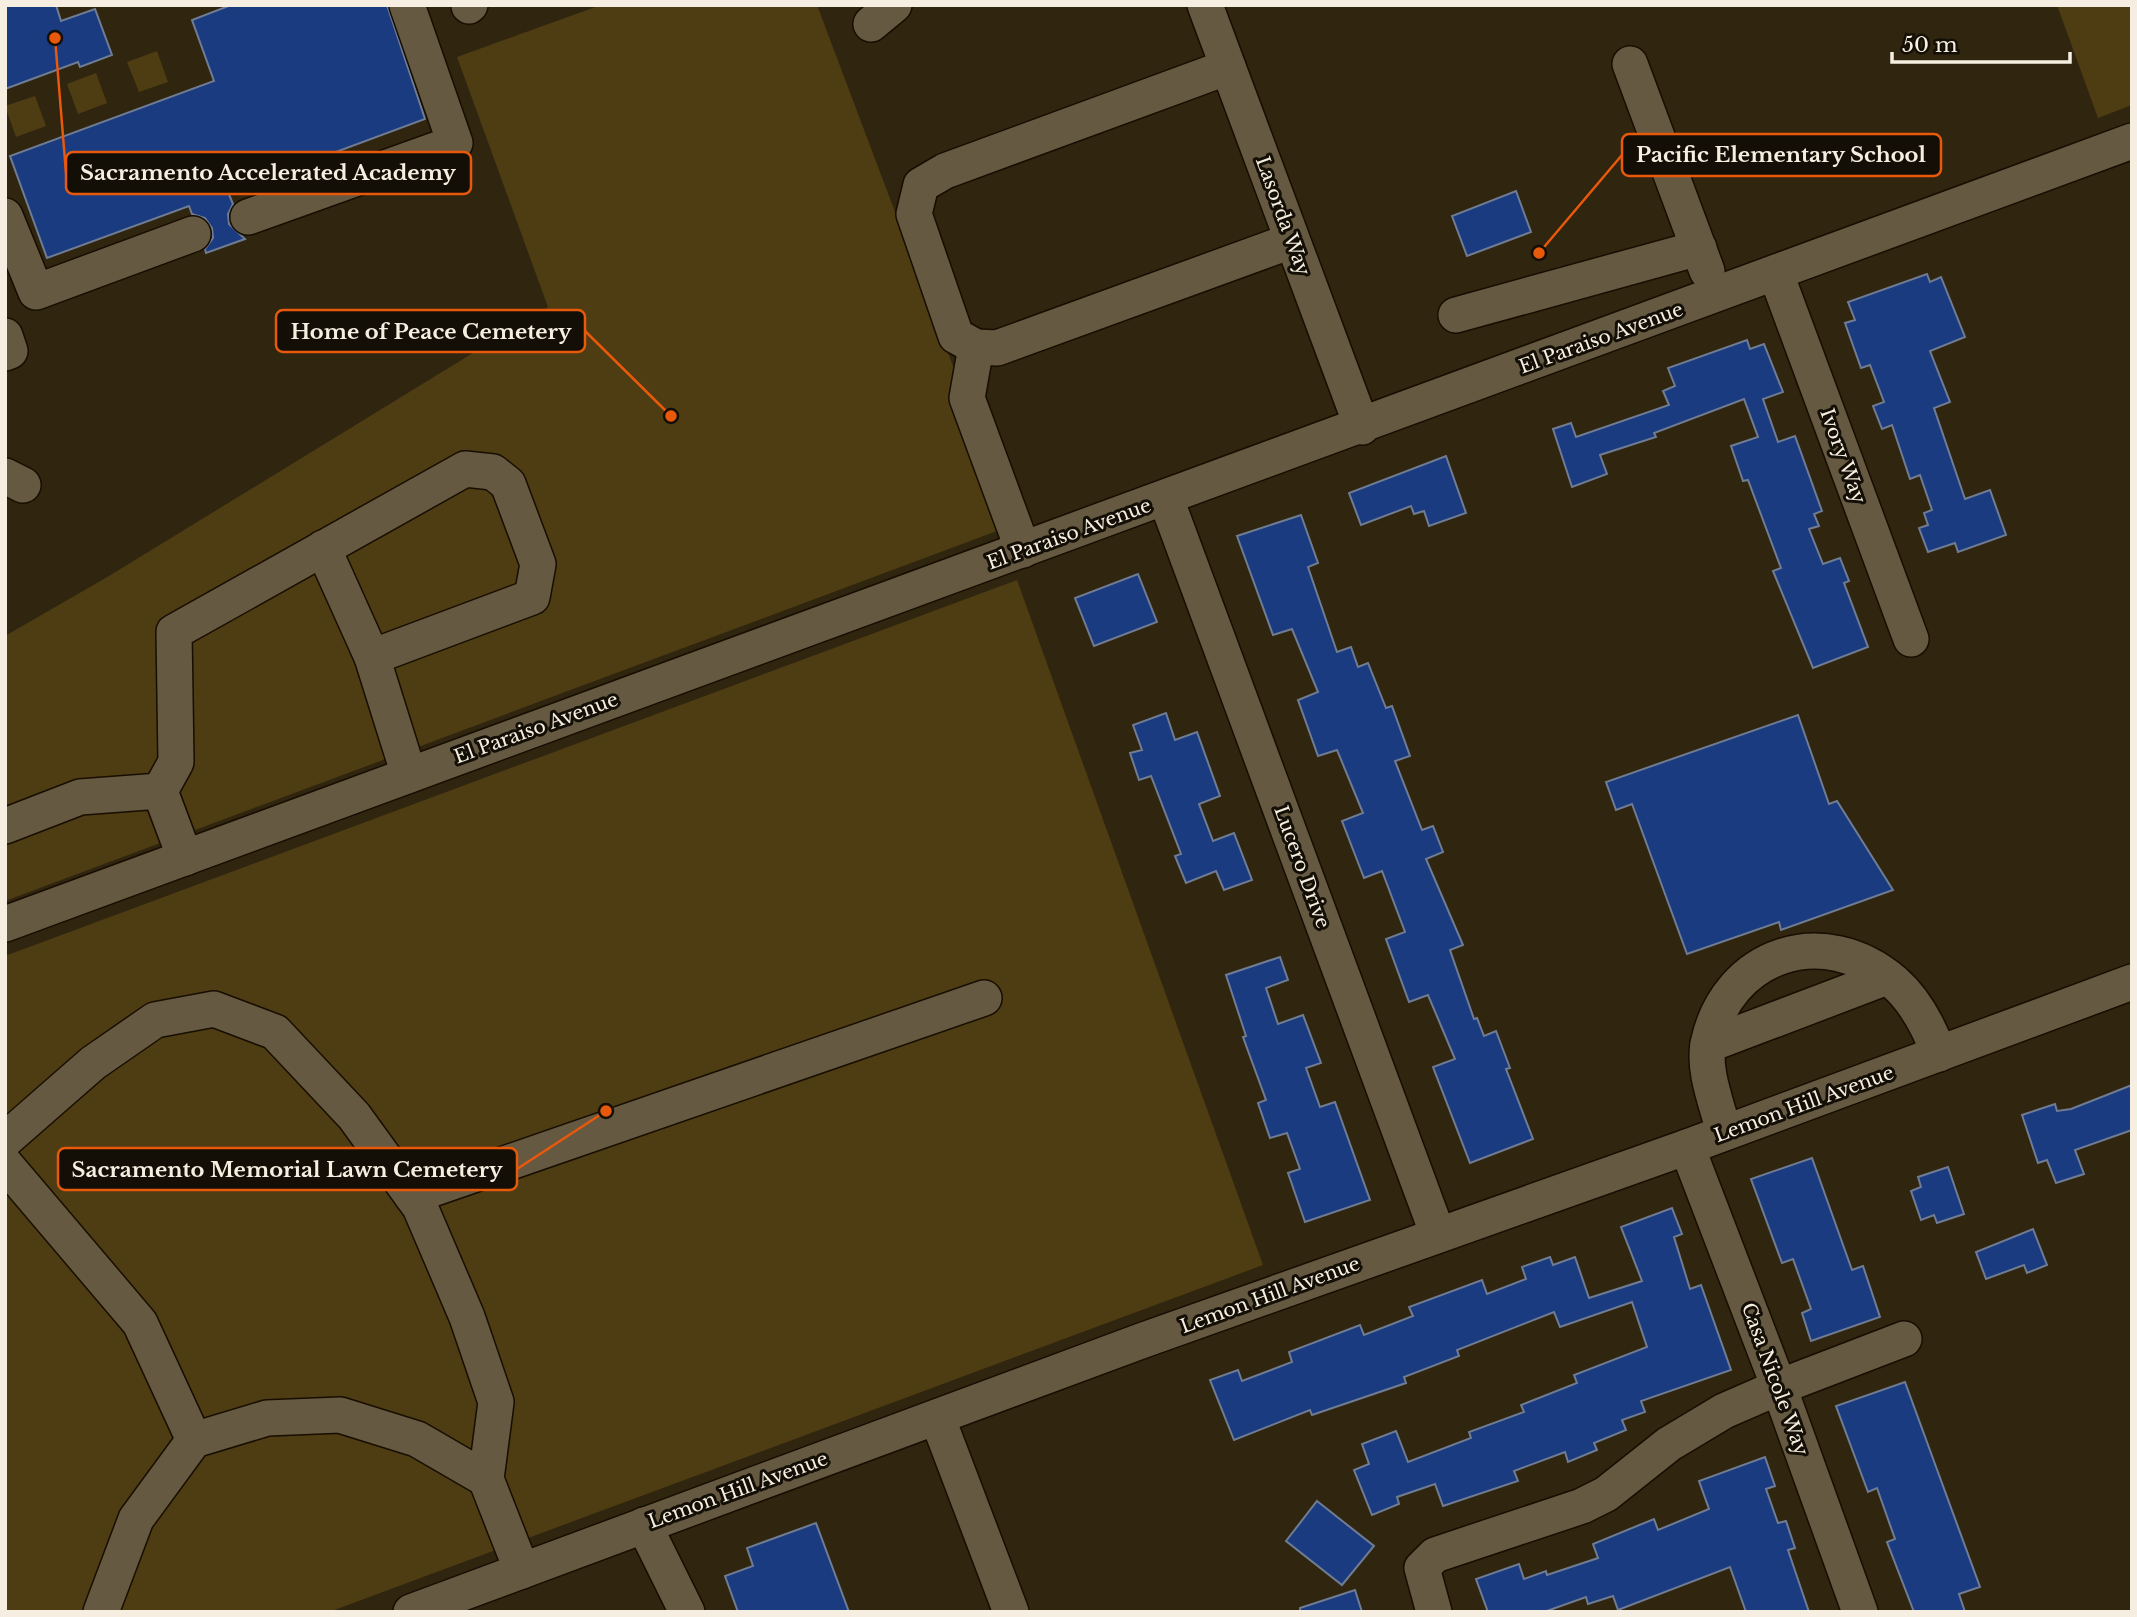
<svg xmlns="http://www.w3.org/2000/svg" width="2137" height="1617" viewBox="0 0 2137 1617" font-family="'Libre Baskerville',serif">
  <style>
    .green { fill: #4e3c13 }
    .building { fill: #1a3b7f; stroke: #6f7c93; stroke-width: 2 }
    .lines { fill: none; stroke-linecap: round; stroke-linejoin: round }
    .minor-casing { stroke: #180e00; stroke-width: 38 }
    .minor { stroke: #655941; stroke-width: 35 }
    .labels { text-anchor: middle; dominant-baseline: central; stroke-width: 6; stroke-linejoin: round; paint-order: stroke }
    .street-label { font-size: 19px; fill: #f6efe1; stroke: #140f06 }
    .leader { fill: none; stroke: #e8590c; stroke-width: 2.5 }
    .callout-dot { fill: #e8590c; stroke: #140f06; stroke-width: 2.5 }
    .callout { fill: #140f06; stroke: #e8590c; stroke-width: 2.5 }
    .callout-label { font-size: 21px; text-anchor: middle; font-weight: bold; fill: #f6efe1 }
  </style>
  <rect width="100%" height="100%" fill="#30250f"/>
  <g class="green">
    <polygon points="601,5 817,5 1013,525 5,901 5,636 109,576 548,307 457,57"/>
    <polygon points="2057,5 2132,5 2132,105 2098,118"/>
    <polygon points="157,51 168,82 139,92 127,62"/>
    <polygon points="96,73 107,103 78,114 67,84"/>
    <polygon points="35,96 46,126 16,137 5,106"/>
    <polygon points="1017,580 1263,1265 329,1612 5,1612 5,956"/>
  </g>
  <g class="building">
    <polygon points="5,5 56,5 61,21 95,9 112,55 80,67 78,62 5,89"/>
    <polygon points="231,5 387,5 425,119 228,192 233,204 228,214 229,224 245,239 206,253 205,249 213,238 212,228 205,218 192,214 189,206 47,258 10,156 214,81 192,20"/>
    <polygon points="1516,191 1531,232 1467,256 1452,216"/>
    <polygon points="1927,274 1930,282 1941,277 1965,337 1930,351 1950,402 1934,408 1965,499 1990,490 2006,535 1958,552 1955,543 1928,552 1919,528 1928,525 1924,513 1932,510 1920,475 1910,479 1892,425 1882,429 1873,406 1884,402 1870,365 1861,368 1845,323 1855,320 1848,302"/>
    <polygon points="1747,340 1750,349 1764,344 1783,392 1763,399 1778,442 1795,436 1822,511 1814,514 1819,526 1809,529 1823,564 1840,558 1849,581 1844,583 1868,647 1813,668 1773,571 1781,568 1748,480 1743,481 1731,446 1758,437 1744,399 1654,433 1656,437 1600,455 1607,474 1572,487 1553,429 1571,423 1576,437 1669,405 1663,391 1675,386 1668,368"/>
    <polygon points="1446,456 1466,513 1429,526 1424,511 1414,514 1411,506 1361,525 1349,493"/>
    <polygon points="1301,515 1318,563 1308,567 1337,652 1351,647 1358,667 1368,663 1386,708 1392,706 1410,756 1395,761 1422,830 1433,826 1443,852 1426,859 1463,945 1450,950 1474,1019 1477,1018 1484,1036 1496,1031 1510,1068 1506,1069 1533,1139 1470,1163 1433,1067 1455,1059 1428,995 1409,1002 1386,939 1405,932 1382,871 1364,878 1342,821 1363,813 1337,750 1318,756 1298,700 1318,692 1292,629 1273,635 1237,536"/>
    <polygon points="1138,574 1157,622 1094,646 1075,598"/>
    <polygon points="1166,713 1175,740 1197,732 1220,796 1199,804 1213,841 1234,833 1252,880 1224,890 1216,871 1186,883 1175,856 1181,854 1151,776 1139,780 1130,753 1142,750 1133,725"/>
    <polygon points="1798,715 1829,804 1837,801 1893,890 1781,930 1779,922 1687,954 1632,804 1616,810 1606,782"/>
    <polygon points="1280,957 1288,980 1266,988 1278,1024 1303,1015 1321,1063 1306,1068 1320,1107 1335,1102 1370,1200 1305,1222 1288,1173 1300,1169 1287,1133 1270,1138 1258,1103 1266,1100 1243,1037 1246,1036 1226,975"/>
    <polygon points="2132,1085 2132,1130 2075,1150 2084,1174 2056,1183 2047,1160 2038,1163 2022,1115 2055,1104 2057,1111 2071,1109"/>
    <polygon points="1812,1158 1852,1270 1863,1266 1880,1317 1811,1341 1802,1313 1811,1309 1793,1259 1782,1263 1751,1179"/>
    <polygon points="1948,1167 1964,1214 1937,1223 1934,1215 1921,1220 1911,1191 1921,1187 1918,1177"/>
    <polygon points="1672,1208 1682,1234 1674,1237 1690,1289 1701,1285 1731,1370 1641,1401 1645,1412 1622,1420 1626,1430 1594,1443 1597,1450 1568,1462 1565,1452 1514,1471 1518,1481 1443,1506 1435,1484 1397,1497 1399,1504 1372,1515 1354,1470 1369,1464 1362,1444 1396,1431 1408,1462 1471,1438 1469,1432 1524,1412 1521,1405 1577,1383 1574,1375 1647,1347 1632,1302 1560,1327 1554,1312 1457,1350 1459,1356 1404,1377 1406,1383 1312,1415 1310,1410 1234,1440 1210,1380 1238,1370 1242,1381 1292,1362 1289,1352 1360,1325 1364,1335 1413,1316 1409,1307 1482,1280 1487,1294 1526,1279 1522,1267 1550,1257 1553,1265 1575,1257 1589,1298 1642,1281 1621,1227"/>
    <polygon points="2033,1229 2047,1265 2027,1273 2024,1265 1986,1279 1976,1252"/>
    <polygon points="1905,1382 1980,1587 1959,1594 1965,1612 1914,1612 1887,1542 1895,1539 1877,1488 1868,1492 1836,1406"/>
    <polygon points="1765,1457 1775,1486 1766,1489 1778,1523 1786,1521 1795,1548 1788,1550 1809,1612 1746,1612 1730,1567 1618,1610 1613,1596 1588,1604 1586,1597 1544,1612 1488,1612 1476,1579 1519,1564 1524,1579 1546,1571 1547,1575 1598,1558 1593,1544 1654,1519 1658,1530 1709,1509 1699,1481"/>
    <polygon points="1317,1501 1374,1546 1342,1585 1286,1541"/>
    <polygon points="816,1523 849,1612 738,1612 725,1576 753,1566 747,1548"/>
    <polygon points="1355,1590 1362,1612 1300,1612 1300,1608"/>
  </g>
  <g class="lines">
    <g class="minor-casing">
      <g id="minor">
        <polyline points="1205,5 1362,427"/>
        <polyline points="469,6 470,5"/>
        <polyline points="871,24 894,5"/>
        <polyline points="1630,64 1707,271"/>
        <polyline points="1228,67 945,171 921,185 914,214 956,336 976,347 997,348 1291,241"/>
        <polyline points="5,216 36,292 193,234"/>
        <polyline points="248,217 455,143 407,5"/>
        <polyline points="1776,274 1911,639"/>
        <polyline points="1456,315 1699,248"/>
        <polyline points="5,336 10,351 5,353"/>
        <polyline points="976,347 967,398 1023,550"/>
        <polyline points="5,476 23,485"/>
        <polyline points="1166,499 1438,1235"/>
        <polyline points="323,548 372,657"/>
        <polyline points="160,791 176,762 174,632 465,469 493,472 508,484 538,564 532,597 372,657 409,775"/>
        <polyline points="5,826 80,797 160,791 185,858"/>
        <polyline points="5,924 2132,141"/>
        <polyline points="1708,1045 1887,977"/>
        <path d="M 1724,1133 C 1718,1106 1703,1073 1708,1044 C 1727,953 1824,922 1894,982 C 1916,1001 1929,1027 1939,1054"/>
        <polyline points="5,1140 93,1063 155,1020 214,1009 275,1032 354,1116 420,1207 467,1317 496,1402 486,1479 522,1571"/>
        <polyline points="1687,1147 1779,1387 1860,1612"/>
        <polyline points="5,1164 140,1323 194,1440"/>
        <polyline points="412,1196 984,998"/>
        <polyline points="937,1417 1011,1612"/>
        <polyline points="644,1525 687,1612"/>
        <polyline points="101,1612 136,1519 194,1440 267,1418 340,1415 417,1439 486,1479"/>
        <polyline points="411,1612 1141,1341 1687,1147 2132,982"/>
        <polyline points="1434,1612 1422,1568 1435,1555 1582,1506 1606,1494 1669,1444 1724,1411 1779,1387 1904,1339"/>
      </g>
    </g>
    <use href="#minor" class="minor"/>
  </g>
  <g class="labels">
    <g class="street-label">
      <text transform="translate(1283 216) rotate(70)">Lasorda Way</text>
      <text transform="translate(1601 338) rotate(-20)">El Paraiso Avenue</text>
      <text transform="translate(1843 456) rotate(70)">Ivory Way</text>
      <text transform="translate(1069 534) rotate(-20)">El Paraiso Avenue</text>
      <text transform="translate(536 728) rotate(-20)">El Paraiso Avenue</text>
      <text transform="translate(1302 867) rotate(70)">Lucero Drive</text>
      <text transform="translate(1804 1104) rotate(-20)">Lemon Hill Avenue</text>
      <text transform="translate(1270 1295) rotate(-20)">Lemon Hill Avenue</text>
      <text transform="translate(1775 1379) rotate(70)">Casa Nicole Way</text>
      <text transform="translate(738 1490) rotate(-20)">Lemon Hill Avenue</text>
    </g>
  </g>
  <path class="leader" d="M1539 253L1622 155M55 38L66 173M671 416L585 331M606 1111L517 1169"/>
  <g class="callout-dot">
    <circle cx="1539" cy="253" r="7"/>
    <circle cx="55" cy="38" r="7"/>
    <circle cx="671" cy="416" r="7"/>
    <circle cx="606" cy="1111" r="7"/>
  </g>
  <g class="callout">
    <rect x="1622" y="134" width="319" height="42" rx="7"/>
    <rect x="66" y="152" width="405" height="42" rx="7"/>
    <rect x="276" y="310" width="309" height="42" rx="7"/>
    <rect x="58" y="1148" width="459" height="42" rx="7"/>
  </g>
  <g class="callout-label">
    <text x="1781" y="162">Pacific Elementary School</text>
    <text x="268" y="180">Sacramento Accelerated Academy</text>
    <text x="431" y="339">Home of Peace Cemetery</text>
    <text x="287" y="1177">Sacramento Memorial Lawn Cemetery</text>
  </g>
  <rect width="2137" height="1617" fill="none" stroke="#f6efe1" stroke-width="14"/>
  <path d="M1892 52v10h178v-10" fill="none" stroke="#f6efe1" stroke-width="3.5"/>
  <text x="1902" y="52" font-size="21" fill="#f6efe1" stroke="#140f06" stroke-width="5" paint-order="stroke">50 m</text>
</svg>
